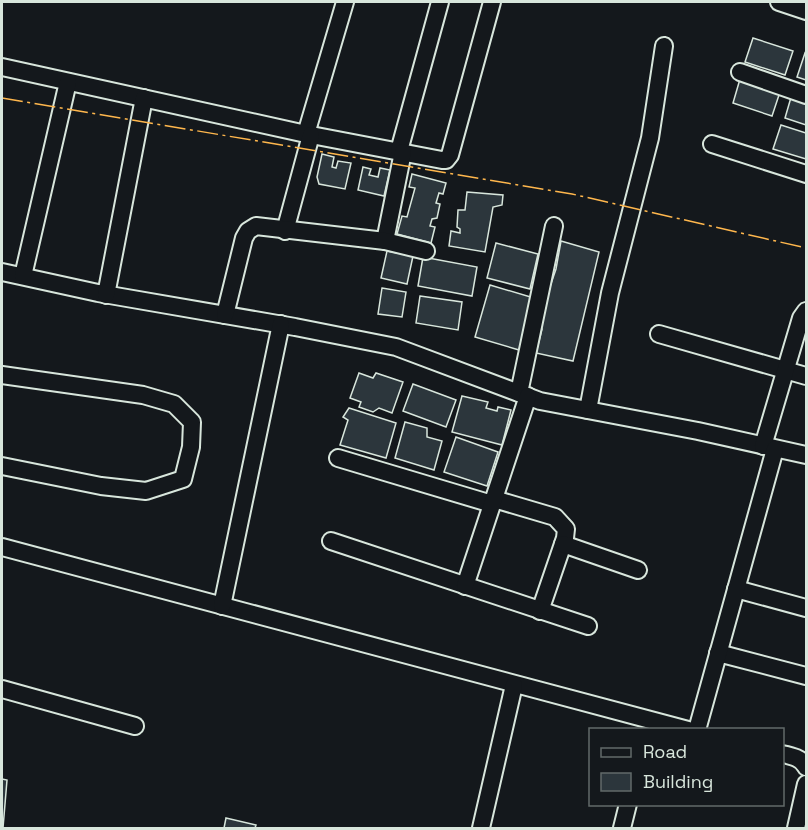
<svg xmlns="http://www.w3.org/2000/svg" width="808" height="830" viewBox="0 0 808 830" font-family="'Space Grotesk',sans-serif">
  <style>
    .building { fill: #2c363c; stroke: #d8e6dc; stroke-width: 1.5 }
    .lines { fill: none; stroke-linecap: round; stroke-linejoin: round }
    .street-casing { stroke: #d8e6dc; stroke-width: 20 }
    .street { stroke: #14181c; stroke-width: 16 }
    .power { stroke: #ffb74d; stroke-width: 1.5; stroke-dasharray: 21 4.5 3 4.5; stroke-linecap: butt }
  </style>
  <rect width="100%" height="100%" fill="#14181c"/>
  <g class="building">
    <polygon points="753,38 793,51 785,75 745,62"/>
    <polygon points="805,53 806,54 806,80 797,77"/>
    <polygon points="740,79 780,92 772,116 733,103"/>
    <polygon points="792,94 806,98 806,125 785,118"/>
    <polygon points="781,125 806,133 806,159 773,149"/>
    <polygon points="322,154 334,157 332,167 336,168 338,161 351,163 345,189 319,184 317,177"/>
    <polygon points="363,167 371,169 369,175 378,177 380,168 390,170 384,196 358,190"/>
    <polygon points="412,174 446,183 443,194 439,193 436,203 440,204 437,218 432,219 430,226 435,227 431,243 397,234 402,216 407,217 415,188 409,187"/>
    <polygon points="467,192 503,195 502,205 493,207 485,252 449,246 451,231 460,233 460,229 457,227 458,210 465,210"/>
    <polygon points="561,241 599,252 573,361 536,353 542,329 539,326 544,304 556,269"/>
    <polygon points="496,243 538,254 530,289 487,278"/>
    <polygon points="387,251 413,256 407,284 381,278"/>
    <polygon points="423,257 477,267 472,296 418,286"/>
    <polygon points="490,285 534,298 519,350 475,337"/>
    <polygon points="382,288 406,292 402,317 378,314"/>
    <polygon points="420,296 462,302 458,330 416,323"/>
    <polygon points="359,373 373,378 376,373 403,382 392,413 379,408 373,412 359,407 361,402 350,398"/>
    <polygon points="413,384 456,400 446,427 403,411"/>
    <polygon points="462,396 488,402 486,408 497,411 498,407 511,410 502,445 452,432"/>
    <polygon points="349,408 396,423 386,458 340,445 348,420 343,417"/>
    <polygon points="405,422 427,428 427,437 442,441 434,470 395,458"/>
    <polygon points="456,437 498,452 487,486 444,472"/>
    <polygon points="2,779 7,780 3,828 2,828"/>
    <polygon points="226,818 256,825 255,828 224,828"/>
  </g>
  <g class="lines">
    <g class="street-casing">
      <g id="street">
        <polyline points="779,2 806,11"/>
        <polyline points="2,67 306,134 442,160 446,160 450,155 492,2"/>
        <polyline points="740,72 806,95"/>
        <polyline points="306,134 345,2"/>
        <polyline points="712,144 806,174"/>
        <polyline points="399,151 440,2"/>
        <polyline points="285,231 311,135"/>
        <polyline points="385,241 403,152"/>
        <polyline points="2,272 98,293 295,327 396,347 540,401 698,431 806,455"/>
        <polyline points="23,276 68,82"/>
        <polyline points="106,295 144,98"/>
        <polyline points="225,315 244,238 248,231 256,226 385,241 426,251"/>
        <polyline points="659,334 806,376"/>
        <polyline points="2,375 143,395 174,404 192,422 191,447 183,479 146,491 101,486 2,466"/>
        <polyline points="519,393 554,226"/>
        <polyline points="588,410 610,293 650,138 664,46"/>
        <polyline points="763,446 801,318 806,311"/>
        <polyline points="338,458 492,504"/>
        <polyline points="494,499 555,517 566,529 565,538 540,611"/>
        <polyline points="331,541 588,626"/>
        <polyline points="563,544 638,570"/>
        <polyline points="2,547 688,730"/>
        <polyline points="465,586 528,396"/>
        <polyline points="736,589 806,608"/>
        <polyline points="222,606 281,324"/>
        <polyline points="718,653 806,676"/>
        <polyline points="2,689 135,726"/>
        <polyline points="697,730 775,449"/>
        <path d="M 782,754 C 792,756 802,758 806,767"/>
        <polyline points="481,828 514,685"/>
        <polyline points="622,828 628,804"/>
        <polyline points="796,828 806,784"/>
      </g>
    </g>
    <use href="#street" class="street"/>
    <polyline class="power" points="2,98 572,194 806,248"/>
  </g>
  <rect width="808" height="830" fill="none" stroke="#d8e6dc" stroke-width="6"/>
  <rect x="589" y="728" width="195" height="78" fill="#14181c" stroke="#626a69" stroke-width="1.5"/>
  <rect x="601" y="748" width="30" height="9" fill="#14181c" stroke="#626a69" stroke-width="1.5"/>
  <text x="643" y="758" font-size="18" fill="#d8e6dc">Road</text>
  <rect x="601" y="773" width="30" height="18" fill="#2c363c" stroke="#626a69" stroke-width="1.5"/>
  <text x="643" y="788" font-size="18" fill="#d8e6dc">Building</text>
</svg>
